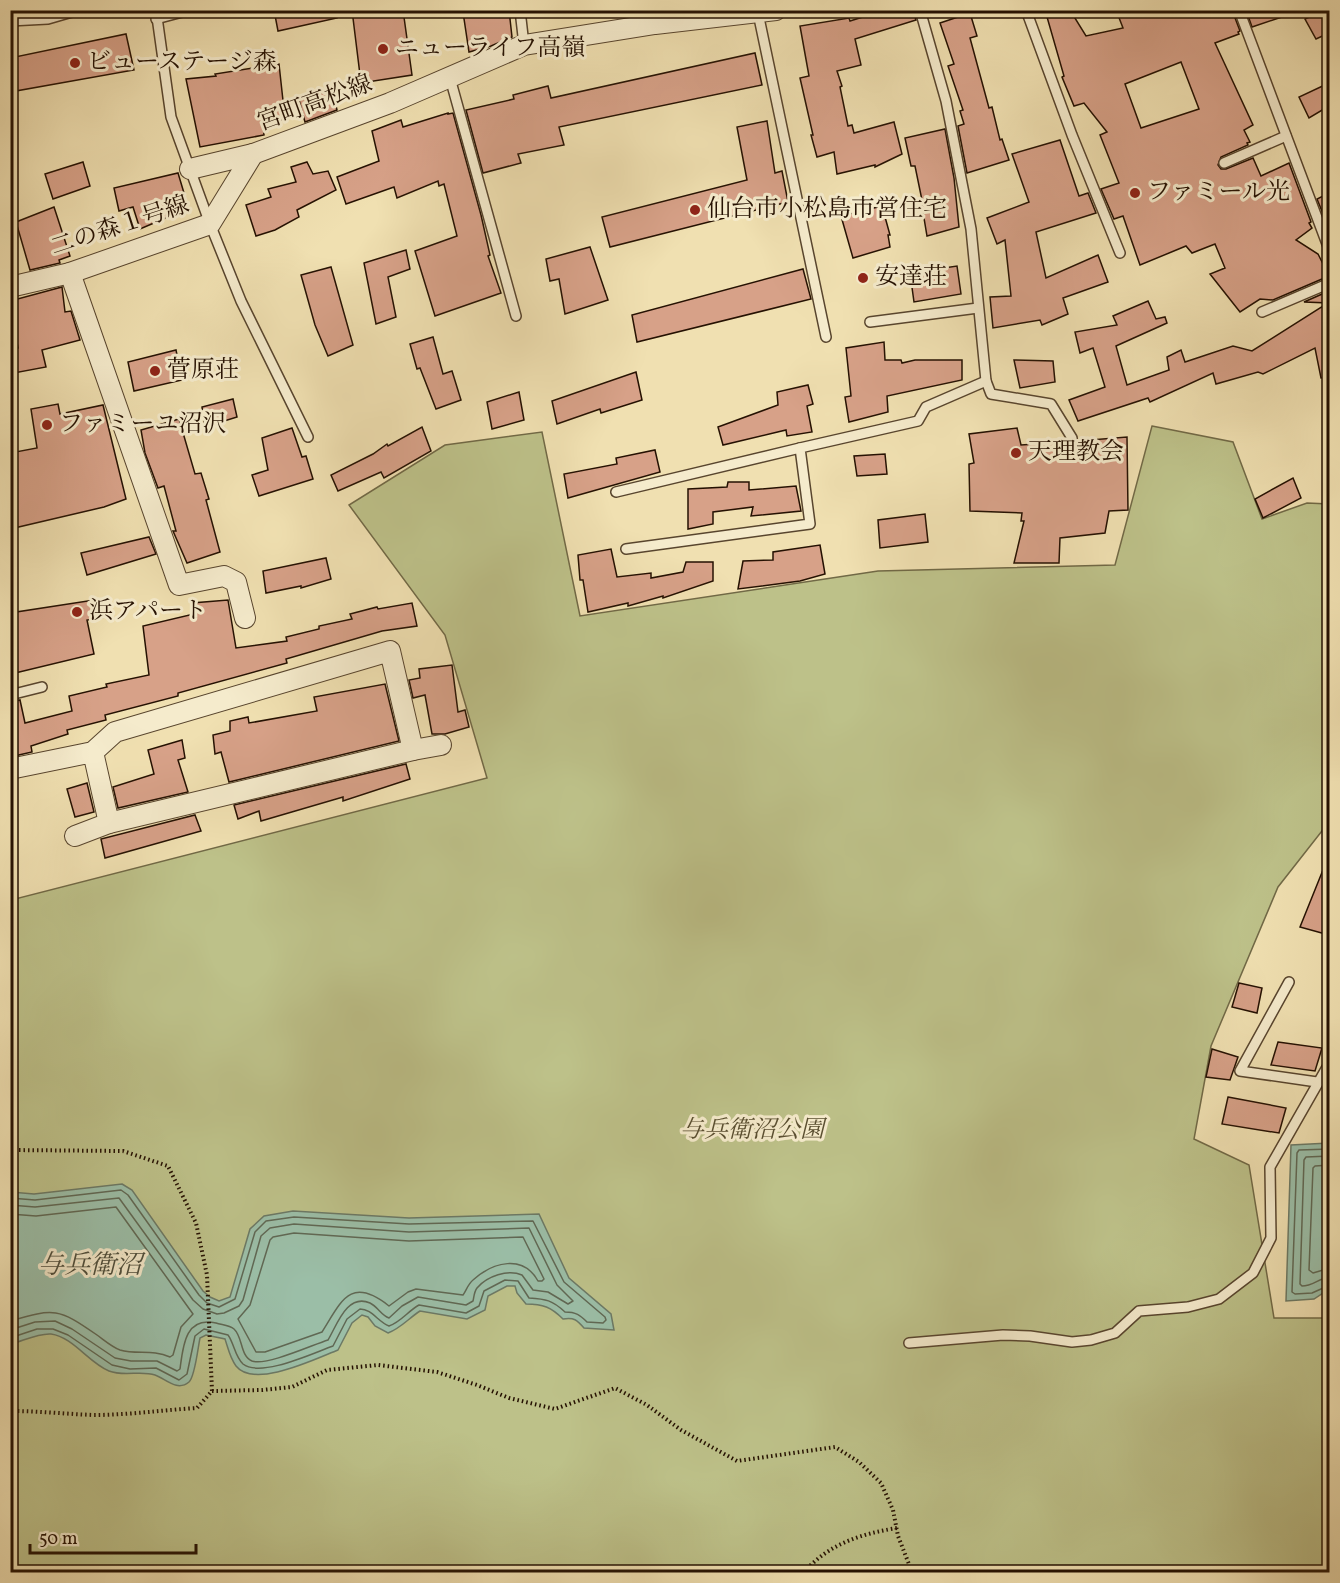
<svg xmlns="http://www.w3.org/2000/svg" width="1340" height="1583" viewBox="0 0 1340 1583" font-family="Vollkorn,'Noto Serif JP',serif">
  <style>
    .green { fill: #bdc189; stroke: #716946; stroke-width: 1.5 }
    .water { fill: #9bbea7; stroke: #6c7965; stroke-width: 1.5 }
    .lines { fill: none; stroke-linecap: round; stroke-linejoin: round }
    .shore { stroke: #606854; stroke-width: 1.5 }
    .building { fill: #d7a188; stroke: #251102; stroke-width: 1.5; fill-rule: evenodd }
    .service-casing { stroke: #58452e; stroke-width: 12 }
    .minor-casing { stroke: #58452e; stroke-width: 22 }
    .path { stroke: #251102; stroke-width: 4; stroke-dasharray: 1.5 3; stroke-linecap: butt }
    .service { stroke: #f5ebcc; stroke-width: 9 }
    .minor { stroke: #f5ebcc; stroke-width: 20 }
    .poi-dot { fill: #8f2418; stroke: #f5ebcc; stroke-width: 2 }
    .labels { text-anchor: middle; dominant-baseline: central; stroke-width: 6; stroke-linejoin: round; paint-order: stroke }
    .poi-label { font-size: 24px; fill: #251102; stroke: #f5ebcc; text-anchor: start }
    .street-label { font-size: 24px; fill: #251102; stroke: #f5ebcc }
    .park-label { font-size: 24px; font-style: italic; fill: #5a4f31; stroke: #f5ebcc }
    .water-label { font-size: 26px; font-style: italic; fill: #4e4e3c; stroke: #f5ebcc }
  </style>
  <rect width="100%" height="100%" fill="#f0e0b1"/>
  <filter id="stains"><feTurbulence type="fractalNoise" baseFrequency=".00333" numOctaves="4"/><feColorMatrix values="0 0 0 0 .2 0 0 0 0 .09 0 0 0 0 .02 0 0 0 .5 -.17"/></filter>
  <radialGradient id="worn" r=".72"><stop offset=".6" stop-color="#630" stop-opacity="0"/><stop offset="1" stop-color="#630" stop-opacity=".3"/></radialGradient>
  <polygon class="green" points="1152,426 1233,442 1262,519 1307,503 1329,504 1329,822 1278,887 1211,1046 1194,1139 1249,1165 1274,1318 1329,1318 1329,1572 11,1572 11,900 487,778 445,635 349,505 445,445 542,432 580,616 878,571 1115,565"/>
  <g class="water">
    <polygon points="1329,1143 1329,1289 1314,1299 1286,1301 1291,1145"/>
    <path d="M 122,1184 L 132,1190 L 203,1291 L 210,1297 L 219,1301 L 230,1297 L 250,1229 L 264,1216 L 293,1211 L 409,1218 L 539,1214 L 569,1278 L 611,1314 L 614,1330 L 584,1328 C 577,1320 574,1317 563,1319 C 551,1307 543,1304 526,1304 L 517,1293 L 515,1286 L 507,1286 L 488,1296 L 485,1310 L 467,1319 L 420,1311 C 409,1318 401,1328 388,1333 L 375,1326 L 368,1317 L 362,1315 L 352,1323 L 338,1350 C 315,1359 254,1389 236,1366 C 230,1358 228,1348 225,1339 L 206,1335 L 200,1338 C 198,1347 195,1377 189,1382 C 177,1392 166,1379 155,1375 C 141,1370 124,1377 109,1371 C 89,1363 73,1337 51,1334 C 38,1333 23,1341 11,1344 L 11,1192 L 34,1194 Z"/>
  </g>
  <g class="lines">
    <g class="shore">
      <polyline points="1330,1149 1299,1150 1297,1153 1292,1292 1295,1294 1312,1293 1330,1285"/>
      <path d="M 1330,1156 L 1306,1157 L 1304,1160 L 1300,1284 L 1302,1286 C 1313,1286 1319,1278 1330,1277"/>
      <polyline points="1330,1165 1315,1166 1313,1168 1309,1270 1313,1273 1330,1268"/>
      <path d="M 10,1198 L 35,1200 L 121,1190 L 128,1195 L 199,1295 L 207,1303 L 219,1307 L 235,1299 L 255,1232 L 266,1221 L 294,1217 L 409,1224 L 533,1221 L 564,1282 L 605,1317 L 606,1320 L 603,1323 L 587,1322 C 580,1315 576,1312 565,1312 C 552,1300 546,1299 529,1298 L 518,1281 L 505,1280 L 484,1291 L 479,1306 L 466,1313 L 419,1305 C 408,1311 401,1322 389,1326 C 378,1322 372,1309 360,1309 L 347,1319 L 333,1346 C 313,1353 261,1378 243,1364 C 235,1357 234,1343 228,1335 L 204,1329 L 195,1336 L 187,1374 L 179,1380 L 156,1368 L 130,1369 L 112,1365 L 68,1335 L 53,1329 L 37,1329 L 10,1338"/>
      <path d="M 10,1205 L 35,1207 L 119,1198 L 193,1300 L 203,1309 L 217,1314 L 224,1313 L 239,1306 L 243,1300 L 261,1236 L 270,1228 L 294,1224 L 409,1232 L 529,1228 L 557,1285 L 573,1301 L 568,1304 L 548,1292 L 533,1290 L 522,1275 C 508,1269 487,1276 477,1288 C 474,1292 474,1297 473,1301 L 466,1305 L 418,1297 L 402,1306 L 389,1318 C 381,1315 378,1307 370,1303 C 347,1293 337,1325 328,1340 C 312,1345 267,1366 252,1361 C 240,1356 243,1337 234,1329 C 229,1325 222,1325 216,1323 C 185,1316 183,1346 180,1369 L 177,1371 L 157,1361 L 131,1361 L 115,1358 L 72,1329 L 55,1321 L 35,1322 L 10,1330"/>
      <path d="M 10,1214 L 36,1216 L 116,1207 L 193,1314 L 181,1327 L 173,1355 L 170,1357 C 152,1349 137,1355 120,1350 C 112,1347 104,1340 97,1335 C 58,1308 55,1308 10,1321"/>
      <path d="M 294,1233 L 409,1241 L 523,1237 L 544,1279 L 542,1281 L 538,1281 C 523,1254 493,1262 473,1280 C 468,1284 466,1291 463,1295 L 416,1289 L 408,1292 L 389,1306 C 350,1275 341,1302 322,1332 L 265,1352 L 256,1352 L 238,1319 L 250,1305 L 270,1240 L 273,1237 Z"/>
    </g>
  </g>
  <g class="building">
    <polygon points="274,10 336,10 337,18 278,31"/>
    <polygon points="352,10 403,10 412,75 361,83"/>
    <polygon points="473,10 509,10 512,37 491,46 469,52 463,12"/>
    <polygon points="885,10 913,10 916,20 855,39 861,65 837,71 842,86 840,87 848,126 852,125 854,133 894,122 902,154 875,167 875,165 837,174 834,152 817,157 811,135 813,135 800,78 809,76 800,26 849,18 850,21"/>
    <path d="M 1045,10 L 1070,10 L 1086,36 L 1123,28 L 1116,10 L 1232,10 L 1240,31 L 1238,32 L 1239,34 L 1215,43 L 1253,125 L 1244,130 L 1250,142 L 1247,143 L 1248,145 L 1221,157 L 1218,165 L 1221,169 L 1226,169 L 1253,158 L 1261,176 L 1289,163 L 1311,222 L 1309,223 L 1312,228 L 1296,240 L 1318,254 L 1329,276 L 1273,300 L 1260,299 L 1240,312 L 1210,274 L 1225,268 L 1215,244 L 1192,253 L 1186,246 L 1140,265 L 1123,216 L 1114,219 L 1101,189 L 1119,183 L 1100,135 L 1107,132 L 1084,103 L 1074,106 L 1062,77 L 1064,76 ZM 1181,62 L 1199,109 L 1141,128 L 1125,84 Z"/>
    <polygon points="1246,10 1290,10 1291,14 1252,27"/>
    <polygon points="1324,10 1329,10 1329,33 1316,39 1305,19"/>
    <polygon points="970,13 977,36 970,38 989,108 992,107 1000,140 1002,139 1009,160 967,173 958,126 964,124 960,111 963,110 948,66 954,64 940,23"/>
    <polygon points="126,34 134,70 10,92 10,58"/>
    <polygon points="755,53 762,85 559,127 564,145 518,154 521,163 483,173 466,110 514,99 513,95 548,86 551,98"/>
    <polygon points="279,64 285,119 263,125 264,135 200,147 186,79 216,76 215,74"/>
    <polygon points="1329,83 1329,106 1309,118 1299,97"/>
    <polygon points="332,89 337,110 305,122 299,100"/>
    <polygon points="448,113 448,114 453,113 481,215 490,255 488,256 501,293 435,316 415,251 457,236 444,184 439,186 438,181 397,198 394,187 346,204 337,177 379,161 372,131 401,120 403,127"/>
    <polygon points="767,121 775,173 782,171 788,202 610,247 602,217 747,180 737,127"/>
    <polygon points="945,129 954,178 959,227 927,236 922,206 923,205 915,166 911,166 905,138"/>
    <polygon points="1060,140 1079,196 1088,193 1096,213 1036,232 1046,278 1098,255 1108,282 1063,298 1068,314 1042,325 1040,320 993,328 990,297 1011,296 1005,240 997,244 987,218 1029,202 1012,154"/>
    <polygon points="83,162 90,186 53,199 45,174"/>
    <polygon points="307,162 313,174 328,171 336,190 297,210 299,217 275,230 256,236 246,205 271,197 268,189 296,182 291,167"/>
    <polygon points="178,173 184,193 177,195 182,211 140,229 133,207 119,211 114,188"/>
    <polygon points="1329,193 1329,214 1324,216 1317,199"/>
    <polygon points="882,206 890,235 888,235 890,247 853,258 841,216"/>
    <polygon points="54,207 70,256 59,260 60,263 30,270 16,222"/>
    <polygon points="590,247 608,300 565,314 559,279 550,281 546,259"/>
    <polygon points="406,250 410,269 388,277 396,317 376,324 364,263"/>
    <polygon points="957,266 961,294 914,302 910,273"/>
    <polygon points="331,267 353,345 328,356 315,325 301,275"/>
    <polygon points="803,269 811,299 637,342 632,315"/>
    <polygon points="62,287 65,312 71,311 80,340 42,350 46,367 14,373 10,361 10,350 18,348 10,301"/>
    <polygon points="1329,291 1329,377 1321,378 1315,348 1263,374 1258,372 1216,384 1213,373 1150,402 1148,398 1078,421 1069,400 1105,387 1093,348 1080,353 1075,332 1117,325 1113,316 1148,301 1156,319 1165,317 1167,323 1116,346 1127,385 1169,370 1167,357 1181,350 1185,362 1233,346 1252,351 1328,303 1304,302"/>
    <polygon points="433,337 443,374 452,371 461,400 436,409 420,368 417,369 410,344"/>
    <polygon points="884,342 885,360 901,360 902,363 915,360 962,360 962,380 887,396 888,412 849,422 845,397 851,396 846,348"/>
    <polygon points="176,350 182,380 134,391 128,362"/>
    <polygon points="1014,360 1053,361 1055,382 1020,388"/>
    <polygon points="636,372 642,400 601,413 600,409 557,424 552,401"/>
    <polygon points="808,385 813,404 807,406 812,432 787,436 786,430 723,445 718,427 778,405 777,392"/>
    <polygon points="519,392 524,420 492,429 487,402"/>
    <polygon points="233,399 237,417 205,427 202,407"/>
    <polygon points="58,404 60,414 103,405 126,499 104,507 10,529 10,453 37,448 31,409"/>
    <polygon points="179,419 195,474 201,473 209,499 206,500 220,552 187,563 173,531 176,531 164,486 158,488 145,453 141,430"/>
    <polygon points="422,427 431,451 384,478 381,472 338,491 331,475 373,454 387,444 388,446"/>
    <polygon points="292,428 302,457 306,456 313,479 259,496 252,475 268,470 262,438"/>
    <polygon points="1017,428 1021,445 1066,442 1073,445 1078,441 1127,437 1128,510 1109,511 1105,533 1060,538 1059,563 1014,563 1024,521 1021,521 1022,513 970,511 969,464 974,463 969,434"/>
    <polygon points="655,450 660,472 568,498 564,474 617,464 616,458"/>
    <polygon points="885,454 887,474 857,476 854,456"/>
    <polygon points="1293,478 1301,498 1263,518 1255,499"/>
    <polygon points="728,482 749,482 749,490 796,486 801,511 751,516 753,507 713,512 713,524 688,529 688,489 727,487"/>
    <polygon points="925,514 928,542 880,548 878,520"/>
    <polygon points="149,537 156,554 87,575 81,553"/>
    <polygon points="820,545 825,574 800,581 738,589 743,561 773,560 773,552"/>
    <polygon points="611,549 617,577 651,573 651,578 683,572 686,562 713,562 713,581 663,598 663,596 628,606 628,603 588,612 583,580 580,580 578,555"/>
    <polygon points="326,558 331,579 301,588 301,586 266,593 263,571"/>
    <polygon points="107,598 112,616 87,620 94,654 11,674 16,630 10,630 10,613"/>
    <polygon points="228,600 236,648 287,641 286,637 319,629 319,626 352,619 350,614 377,607 378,609 412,603 417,626 382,631 286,659 287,663 178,693 178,696 105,715 106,720 67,730 68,734 31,746 32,752 10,757 10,702 20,700 25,723 72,711 69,696 107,687 106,684 149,675 143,626 194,614 192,603"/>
    <polygon points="452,665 458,712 465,710 469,727 445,734 432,734 425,695 413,698 409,680 420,678 419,669"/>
    <polygon points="385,684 399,741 229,782 221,752 215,754 213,735 230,731 230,721 248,717 249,723 317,711 314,697"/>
    <polygon points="182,740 185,758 178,760 188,792 118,808 113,787 154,774 148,750"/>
    <polygon points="406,764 410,779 343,801 343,797 261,821 259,811 238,819 234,805"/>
    <polygon points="87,783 94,812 75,817 67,789"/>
    <polygon points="195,815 201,831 105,858 101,839"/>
    <polygon points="1329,855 1329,935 1300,927"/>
    <polygon points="1239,983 1262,988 1257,1013 1232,1007"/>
    <polygon points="1278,1042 1322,1048 1315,1071 1271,1065"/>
    <polygon points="1212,1049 1238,1057 1230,1080 1206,1077"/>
    <polygon points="1228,1097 1286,1108 1279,1133 1222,1124"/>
  </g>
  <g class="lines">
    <g class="service-casing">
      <g id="service">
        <polyline points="156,10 171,117 210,224 241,301 308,437"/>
        <polyline points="520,10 524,45"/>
        <polyline points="920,10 946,101 971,229 986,381 991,394 1051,404 1072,438"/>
        <polyline points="1026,10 1072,135 1120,253"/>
        <polyline points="1239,10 1330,252"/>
        <polyline points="758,13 826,337"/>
        <polyline points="156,19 190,10"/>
        <polyline points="10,21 48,19 79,10"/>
        <polyline points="450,78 516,316"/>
        <polyline points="1224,163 1286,136"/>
        <polyline points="1262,312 1330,283"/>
        <polyline points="870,322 978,308"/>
        <polyline points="616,492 800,448"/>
        <polyline points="626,549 810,524 800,448 918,421 926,407 986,381"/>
        <polyline points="10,695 42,687"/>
        <polyline points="1289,982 1240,1071 1317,1082"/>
        <polyline points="909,1343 1003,1335 1030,1336 1072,1342 1091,1340 1115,1333 1139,1311 1188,1307 1219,1299 1253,1273 1271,1238 1270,1167 1330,1062"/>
      </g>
    </g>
    <g class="minor-casing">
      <g id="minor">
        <polyline points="190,169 253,154 390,103 524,45 655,24 776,10"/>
        <polyline points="70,273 179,585 224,576 236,582 245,618"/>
        <polyline points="10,287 70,273 210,224 253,154"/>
        <polyline points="413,750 441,745"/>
        <polyline points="10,769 93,752 115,732 390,651 413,750 109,823 93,752"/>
        <polyline points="75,836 109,823"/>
      </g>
    </g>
    <g class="path">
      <path d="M 10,1150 L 123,1151 L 168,1166 L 196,1223 L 207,1275 L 212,1391 L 197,1408 C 162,1410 129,1415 94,1415 C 66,1414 39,1411 10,1411"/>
      <polyline points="212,1391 262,1390 292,1387 327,1370 378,1365 437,1372 477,1385 509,1398 555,1409 615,1388 647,1405 681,1430 737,1461 835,1447 859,1462 881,1483 893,1510 898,1536 912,1572"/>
      <path d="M 804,1572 C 829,1544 860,1534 897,1528"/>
    </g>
    <use href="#service" class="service"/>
    <use href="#minor" class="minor"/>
  </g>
  <g class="poi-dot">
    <circle cx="383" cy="49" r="6"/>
    <circle cx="75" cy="63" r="6"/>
    <circle cx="1135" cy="193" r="6"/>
    <circle cx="695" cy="210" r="6"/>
    <circle cx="863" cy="278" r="6"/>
    <circle cx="155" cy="371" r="6"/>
    <circle cx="47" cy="425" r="6"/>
    <circle cx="1016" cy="453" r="6"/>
    <circle cx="77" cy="612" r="6"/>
  </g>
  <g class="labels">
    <g class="poi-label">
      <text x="395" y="49">ニューライフ高嶺</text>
      <text x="87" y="63">ビューステージ森</text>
      <text x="1147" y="193">ファミール光</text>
      <text x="707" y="210">仙台市小松島市営住宅</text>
      <text x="875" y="278">安達荘</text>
      <text x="167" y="371">菅原荘</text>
      <text x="59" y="425">ファミーユ沼沢</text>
      <text x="1028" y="453">天理教会</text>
      <text x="89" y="612">浜アパート</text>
    </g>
    <g class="street-label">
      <text transform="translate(315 104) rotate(-20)">宮町高松線</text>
      <text transform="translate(120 227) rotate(-18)">二の森１号線</text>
    </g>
    <g class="park-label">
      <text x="752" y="1131">与兵衛沼公園</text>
    </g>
    <g class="water-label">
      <text x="90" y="1266">与兵衛沼</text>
    </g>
  </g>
  <rect width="1340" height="1583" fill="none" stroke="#f0e0b1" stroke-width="36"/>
  <rect x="12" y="12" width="1316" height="1559" fill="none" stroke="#251102" stroke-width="3"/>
  <rect x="18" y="18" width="1304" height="1547" fill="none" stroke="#251102" stroke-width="1.5"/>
  <path d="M30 1544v9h166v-9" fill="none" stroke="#251102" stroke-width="3"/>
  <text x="39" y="1544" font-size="18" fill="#251102" stroke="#f5ebcc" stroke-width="4.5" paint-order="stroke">50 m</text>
  <rect width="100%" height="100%" filter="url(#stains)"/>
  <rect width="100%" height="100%" fill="url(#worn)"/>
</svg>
